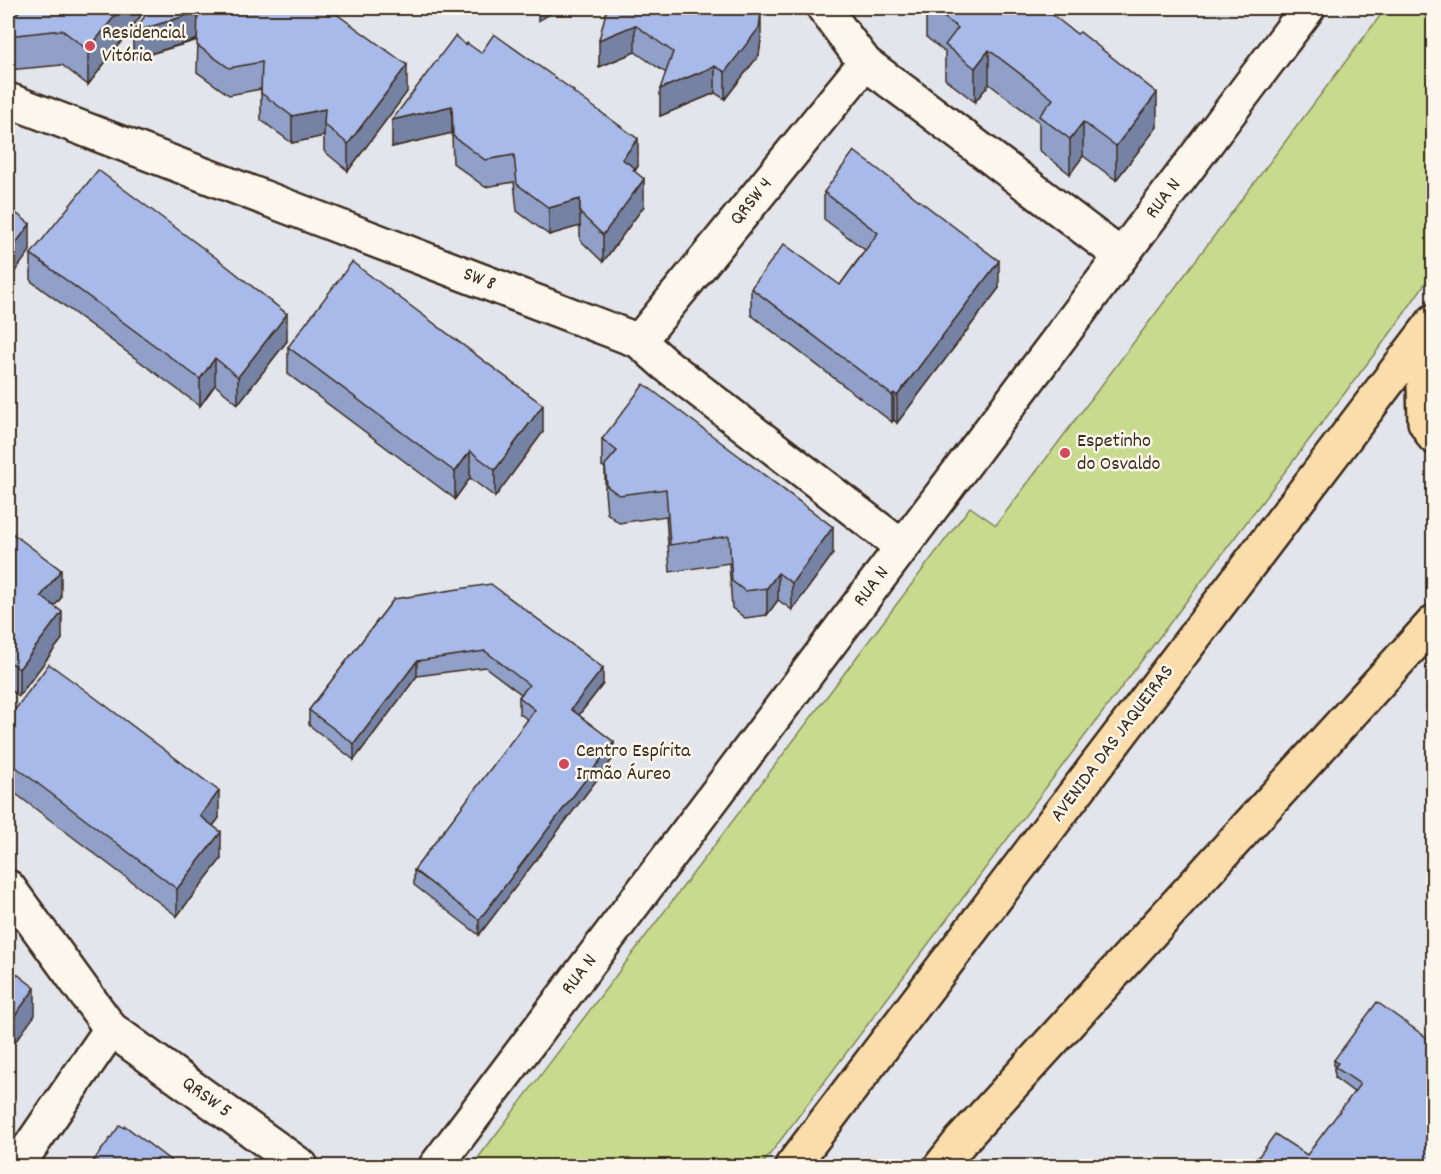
<svg xmlns="http://www.w3.org/2000/svg" width="1441" height="1174" viewBox="0 0 1441 1174" font-family="Dekko,sans-serif">
  <style>
    .green { fill: #c8da8e; stroke: #828256; stroke-width: 1.5 }
    .lines { fill: none; stroke-linecap: round; stroke-linejoin: round }
    .minor-casing { stroke: #3b2a1e; stroke-width: 38 }
    .major-casing { stroke: #3b2a1e; stroke-width: 38 }
    .minor { stroke: #fbf7ec; stroke-width: 33 }
    .major { stroke: #faddab; stroke-width: 33 }
    .wall { fill: #90a0c8; stroke: #3b2a1e; stroke-width: 1.5 }
    .shaded-wall { fill: #7682a3; stroke: #3b2a1e; stroke-width: 1.5 }
    .building { fill: #a8bae9; stroke: #3b2a1e; stroke-width: 1.5 }
    .poi-dot { fill: #d1495b; stroke: #fbf7ec; stroke-width: 2 }
    .labels { text-anchor: middle; dominant-baseline: central; stroke-width: 5; stroke-linejoin: round; paint-order: stroke }
    .poi-label { font-size: 20px; fill: #3b2a1e; stroke: #fbf7ec; text-anchor: start }
    .street-label { font-size: 20px; fill: #3b2a1e; stroke: #fbf7ec }
  </style>
  <rect width="100%" height="100%" fill="#e2e5eb"/>
  <filter id="ink" filterUnits="userSpaceOnUse"><feTurbulence type="fractalNoise" baseFrequency=".0167" numOctaves="2"/><feDisplacementMap in="SourceGraphic" scale="12" xChannelSelector="R" yChannelSelector="G"/><feConvolveMatrix kernelMatrix="1 2 1 2 8 2 1 2 1" color-interpolation-filters="sRGB"/></filter>
  <g filter="url(#ink)">
    <polygon class="green" points="1386,8 1433,8 1433,272 1392,331 1188,599 761,1166 472,1166 970,507 996,525"/>
    <g class="lines">
      <g class="minor-casing">
        <g id="minor">
          <polyline points="824,8 865,63 910,96 1121,256"/>
          <polyline points="8,100 639,341 665,364 902,547"/>
          <polyline points="639,341 865,63"/>
          <polyline points="8,887 111,1029 301,1166"/>
          <polyline points="17,1166 111,1029"/>
          <polyline points="436,1166 1308,8"/>
        </g>
      </g>
      <g class="major-casing">
        <g id="major">
          <polyline points="1432,324 1424,384 1425,422 1434,437"/>
          <polyline points="792,1166 1434,321"/>
          <polyline points="941,1166 960,1142 1434,622"/>
        </g>
      </g>
      <use href="#minor" class="minor"/>
      <use href="#major" class="major"/>
    </g>
    <g class="wall">
      <polygon points="8,8 140,8 140,17 88,85 62,65 8,70"/>
      <polygon points="151,8 407,92 348,171 324,151 324,136 292,143 261,120 261,89 229,95 197,72 198,40 133,59"/>
      <polygon points="607,8 761,39 759,55 725,99 715,93 660,116 666,73 635,52 599,67"/>
      <polygon points="926,8 1045,8 1045,9 1157,127 1116,180 1083,156 1070,174 1039,150 1039,122 989,84 975,102 945,79 945,52 926,37"/>
      <polygon points="466,45 481,53 574,93 638,166 635,171 644,206 603,262 580,240 580,226 549,235 517,211 514,182 485,187 453,163 452,133 392,147"/>
      <polygon points="824,192 999,288 897,423 894,420 892,422 751,315 751,288 840,285 865,250 824,219"/>
      <polygon points="31,254 287,341 238,404 215,385 200,406 31,281"/>
      <polygon points="288,347 543,432 495,497 470,478 455,499 288,374"/>
      <polygon points="602,439 833,554 792,610 778,600 767,615 745,618 732,608 729,563 670,572 666,516 619,523 607,513 605,492 605,468 602,466"/>
      <polygon points="8,530 61,598 54,606 62,639 19,696 8,688"/>
      <polygon points="394,599 603,684 579,715 614,757 479,935 414,885 414,870 528,720 519,713 519,697 521,694 485,667 417,676 354,760 309,725 309,710"/>
      <polygon points="8,719 219,818 213,826 221,859 177,916 8,788"/>
      <polygon points="1434,1043 1354,1092 1335,1078 1335,1073 1334,1072 1334,1060"/>
    </g>
    <g class="shaded-wall">
      <polygon points="121,8 140,8 140,17 88,85 88,50"/>
      <polygon points="538,8 561,8 538,21"/>
      <polygon points="198,12 198,39 133,59 133,32"/>
      <polygon points="761,12 761,39 759,55 725,99 725,72"/>
      <polygon points="635,25 635,52 599,67 599,40"/>
      <polygon points="989,50 989,84 975,102 975,68"/>
      <polygon points="407,65 407,92 348,171 348,144"/>
      <polygon points="715,66 715,93 660,116 660,89"/>
      <polygon points="1157,93 1157,127 1116,180 1116,146"/>
      <polygon points="452,106 452,133 392,147 392,120"/>
      <polygon points="325,109 324,136 292,143 292,116"/>
      <polygon points="1083,122 1083,156 1070,174 1070,139"/>
      <polygon points="638,139 638,166 635,170 635,192 644,179 644,206 603,262 603,235 622,159"/>
      <polygon points="580,199 580,226 549,235 549,208"/>
      <polygon points="30,224 30,251 8,281 8,254"/>
      <polygon points="999,261 999,288 897,423 897,396"/>
      <polygon points="287,314 287,341 238,404 238,377"/>
      <polygon points="215,358 215,385 200,406 200,379"/>
      <polygon points="894,393 894,420 892,422 892,395"/>
      <polygon points="543,405 543,432 495,497 495,470"/>
      <polygon points="470,451 470,478 455,499 455,472"/>
      <polygon points="833,527 833,554 792,610 792,583"/>
      <polygon points="61,570 61,598 41,623 41,596"/>
      <polygon points="778,573 778,600 767,615 767,588"/>
      <polygon points="62,612 62,639 19,696 19,669"/>
      <polygon points="417,661 417,676 354,760 354,744"/>
      <polygon points="603,668 603,684 571,725 571,709"/>
      <polygon points="614,742 614,757 479,935 479,920"/>
      <polygon points="219,791 219,818 200,843 200,816"/>
      <polygon points="221,832 221,859 177,916 177,889"/>
      <polygon points="35,988 35,1015 8,1052 8,1025"/>
    </g>
    <g class="building">
      <polygon points="22,8 121,8 88,50 62,30 8,36 8,24"/>
      <polygon points="151,8 328,8 407,65 348,144 324,124 325,109 292,116 261,93 262,62 229,68 197,45 198,12 133,32"/>
      <polygon points="607,8 755,8 761,12 759,28 725,72 715,66 660,89 673,52 635,25 599,40"/>
      <polygon points="932,8 1045,8 1045,9 1077,34 1080,32 1157,93 1116,146 1083,122 1070,139 1039,116 1053,99 989,50 975,68 945,45 958,28"/>
      <polygon points="494,34 574,91 573,92 638,139 622,159 635,168 633,170 644,179 603,235 580,213 580,199 549,208 517,184 514,155 485,160 453,136 452,106 392,120 455,36 466,45 467,43 481,53"/>
      <polygon points="854,151 999,261 897,396 894,393 892,395 751,288 784,244 840,285 878,233 824,192"/>
      <polygon points="98,170 219,260 287,314 238,377 215,358 200,379 31,254"/>
      <polygon points="8,207 30,224 8,254"/>
      <polygon points="352,262 543,405 495,470 470,451 455,472 288,347"/>
      <polygon points="644,384 833,527 792,583 778,573 767,588 745,591 732,581 729,536 670,545 666,489 619,495 607,486 605,465 617,451 602,439"/>
      <polygon points="8,530 61,570 41,596 62,612 19,669 8,660"/>
      <polygon points="491,584 603,668 571,709 614,742 479,920 414,870 535,710 519,697 529,685 485,651 417,661 354,744 309,710 394,599"/>
      <polygon points="49,664 85,690 219,791 200,816 221,832 177,889 8,761 8,719"/>
      <polygon points="8,967 35,988 8,1025"/>
      <polygon points="1377,1002 1434,1043 1434,1167 1251,1167 1275,1134 1307,1155 1360,1084 1335,1067 1338,1063 1334,1060"/>
      <polygon points="120,1125 124,1128 125,1126 179,1167 89,1167"/>
    </g>
  </g>
  <g class="poi-dot">
    <circle cx="90" cy="46" r="6"/>
    <circle cx="1065" cy="453" r="6"/>
    <circle cx="564" cy="764" r="6"/>
  </g>
  <g class="labels">
    <g class="poi-label">
      <text x="102" y="34">Residencial<tspan x="102" dy="23">Vitória</tspan></text>
      <text x="1077" y="442">Espetinho<tspan x="1077" dy="23">do Osvaldo</tspan></text>
      <text x="576" y="752">Centro Espírita<tspan x="576" dy="23">Irmão Áureo</tspan></text>
    </g>
    <g class="street-label">
      <text transform="translate(1164 199) rotate(-53)">RUA N</text>
      <text transform="translate(752 202) rotate(-51)">QRSW 4</text>
      <text transform="translate(479 280) rotate(21)">SW 8</text>
      <text transform="translate(872 587) rotate(-53)">RUA N</text>
      <text transform="translate(1113 744) rotate(-53)">AVENIDA DAS JAQUEIRAS</text>
      <text transform="translate(580 975) rotate(-53)">RUA N</text>
      <text transform="translate(206 1098) rotate(36)">QRSW 5</text>
    </g>
  </g>
  <rect width="1441" height="1174" fill="none" stroke="#fbf7ec" stroke-width="30"/>
  <rect x="15" y="15" width="1411" height="1144" fill="none" stroke="#3b2a1e" stroke-width="2" filter="url(#ink)"/>
</svg>
